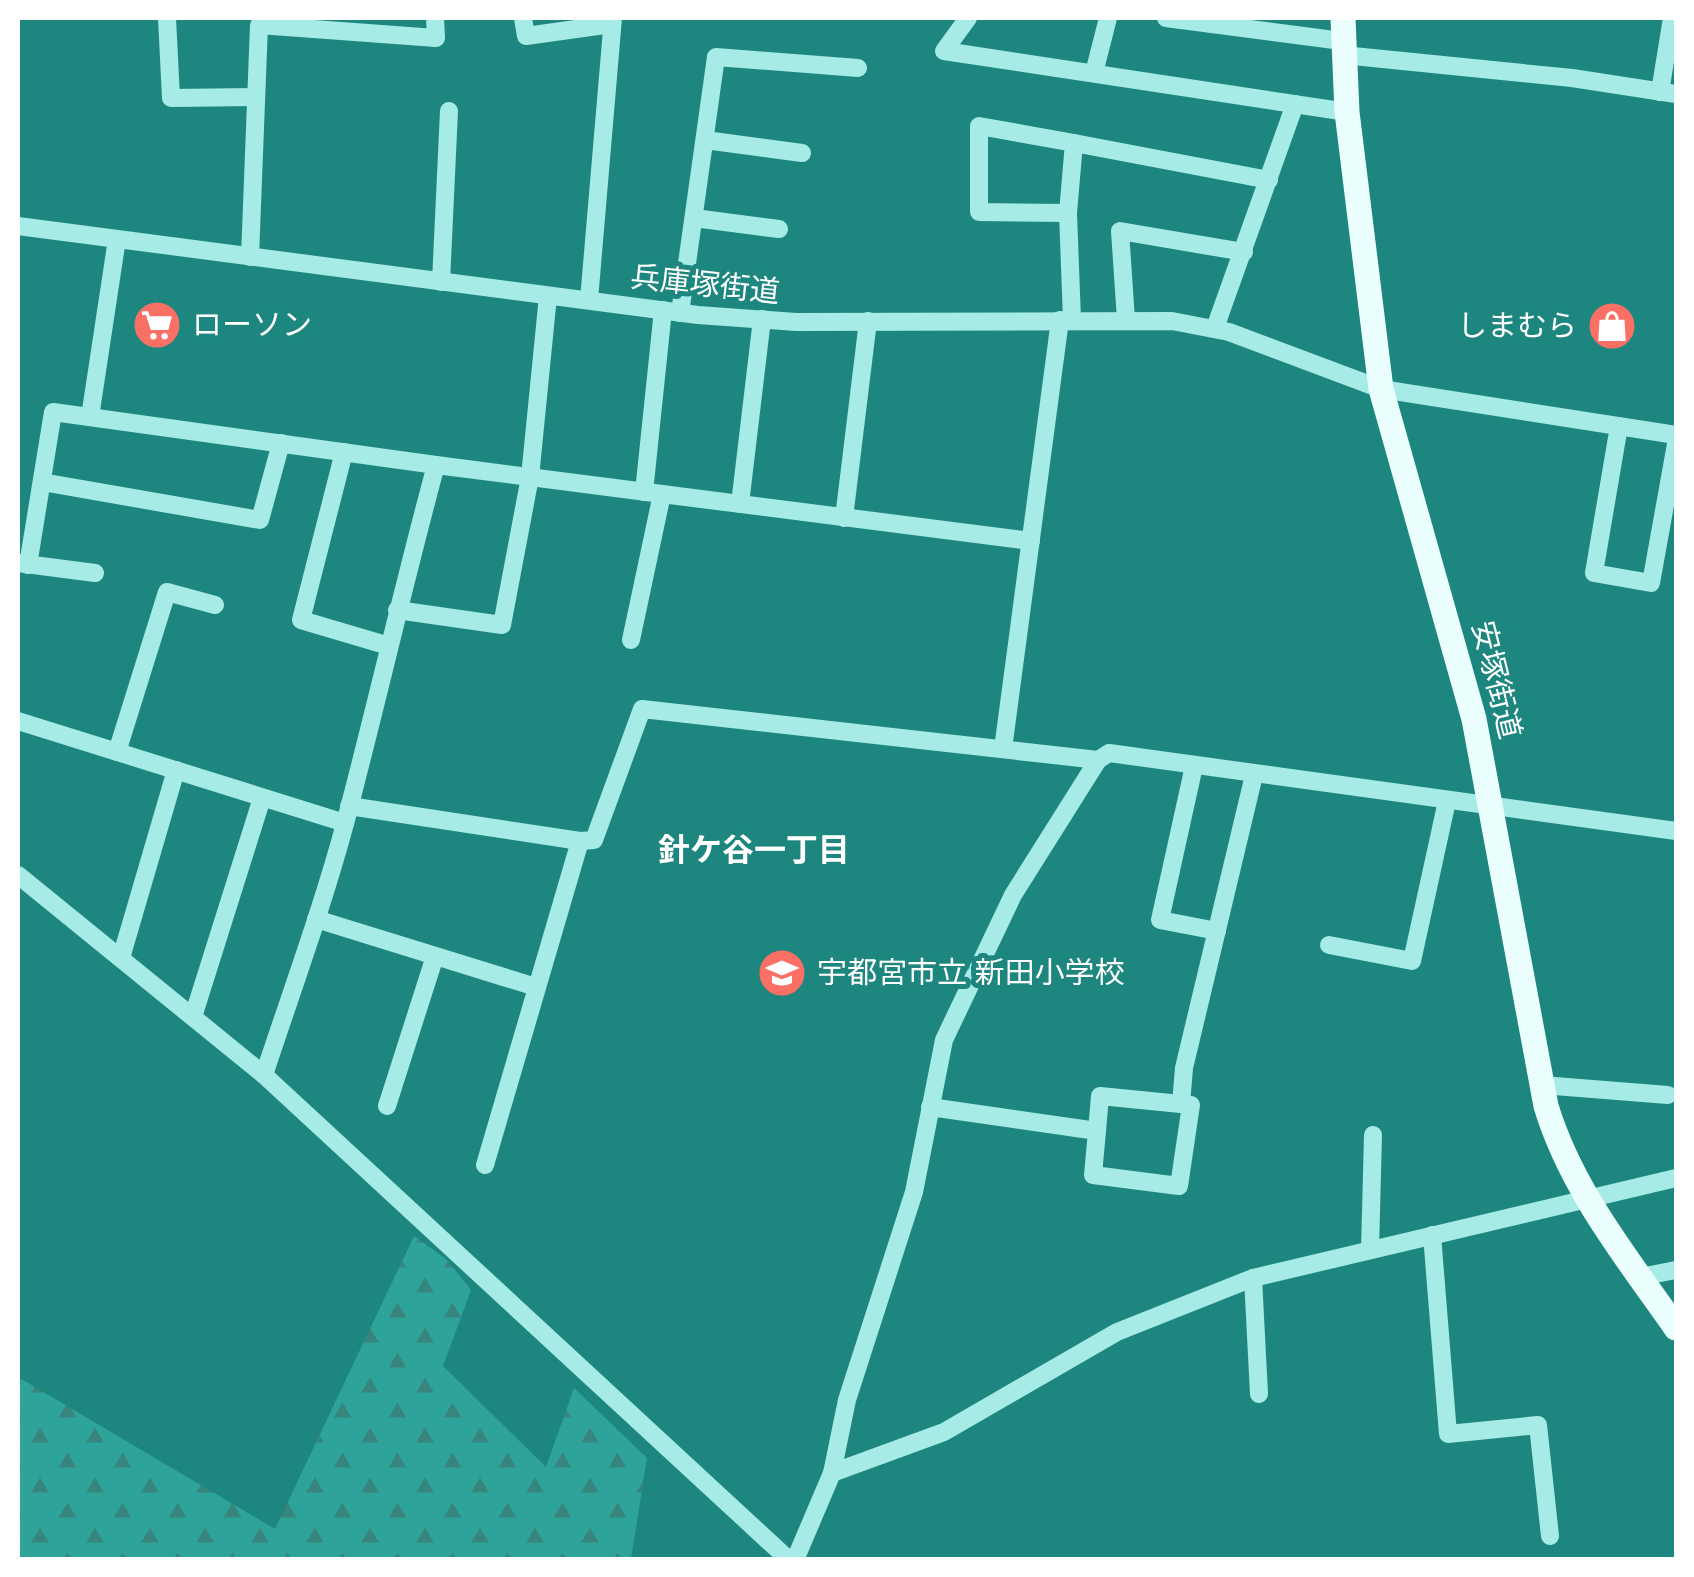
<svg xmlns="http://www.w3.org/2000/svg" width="1694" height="1577" viewBox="0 0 1694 1577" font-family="'Varela Round','Noto Sans JP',sans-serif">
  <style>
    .forest { fill: url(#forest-firs) }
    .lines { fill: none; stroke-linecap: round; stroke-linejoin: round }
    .minor { stroke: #a6ebe5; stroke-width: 18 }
    .major { stroke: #ebfefe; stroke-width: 25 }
    .labels { text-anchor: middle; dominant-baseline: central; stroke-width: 10; stroke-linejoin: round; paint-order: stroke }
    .street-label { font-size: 30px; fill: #fff; stroke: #1d877f }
    .poi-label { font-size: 30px; fill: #fff; stroke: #1d877f; text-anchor: start }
    .neighbourhood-label { font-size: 32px; font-weight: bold; fill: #fff; stroke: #1d877f }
  </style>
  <defs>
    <pattern id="forest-firs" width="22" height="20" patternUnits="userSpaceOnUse" patternTransform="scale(2.5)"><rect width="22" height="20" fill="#2ea399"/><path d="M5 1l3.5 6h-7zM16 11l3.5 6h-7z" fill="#38857e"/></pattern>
  </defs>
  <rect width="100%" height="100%" fill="#1d877f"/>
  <polygon class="forest" points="414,1236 446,1259 471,1290 443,1366 546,1467 574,1388 647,1458 631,1559 18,1559 18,1377 275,1529"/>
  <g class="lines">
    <g class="minor">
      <polyline points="167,18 171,98 256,97"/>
      <polyline points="523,18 526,36 612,24"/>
      <polyline points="968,18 944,51 1347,112"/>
      <polyline points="1166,18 1342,41"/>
      <polyline points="1343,55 1572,78 1676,94"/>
      <polyline points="1094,73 1108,18"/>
      <polyline points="1660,92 1672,18"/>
      <polyline points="705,140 802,153"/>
      <polyline points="1068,213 979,212 979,126 1074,143"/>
      <polyline points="694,218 779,229"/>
      <polyline points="18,226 698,315 796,322 1172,321 1229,332 1381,389 1676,435"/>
      <polyline points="250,257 259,25 436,38 435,18"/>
      <polyline points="441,282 449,111"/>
      <polyline points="589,300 613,18"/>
      <polyline points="680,313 716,57 858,68"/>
      <polyline points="1072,320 1068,213 1074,143 1269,180"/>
      <polyline points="1126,320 1120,231 1244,252"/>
      <polyline points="1215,328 1295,104"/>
      <polyline points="90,417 117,239"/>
      <polyline points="1619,426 1594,573 1651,583 1676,444"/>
      <polyline points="344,452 301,620 389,646"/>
      <polyline points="42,482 260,520 281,443"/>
      <polyline points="644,492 663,310"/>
      <polyline points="662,494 1031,541"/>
      <polyline points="740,504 762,319"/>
      <polyline points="844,518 868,321"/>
      <polyline points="18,563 95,573"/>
      <polyline points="28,565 53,412 436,465"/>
      <polyline points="397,610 502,625 530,477 548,296"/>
      <polyline points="18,721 345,823"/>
      <polyline points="1003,749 1060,320"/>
      <polyline points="117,752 167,592 215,605"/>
      <polyline points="1098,760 1109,753 1676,831"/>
      <polyline points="1194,766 1160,920 1217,931"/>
      <polyline points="349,806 580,841 594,840 642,709 1098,760 1013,895 944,1040 914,1192 847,1400 832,1473"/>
      <polyline points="18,875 264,1075 789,1560"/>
      <polyline points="316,919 536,987"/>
      <polyline points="1329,945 1412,961 1447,801"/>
      <polyline points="121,958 176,770"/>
      <polyline points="193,1017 262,798"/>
      <path d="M 264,1075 C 292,990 323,906 346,820 C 377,702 404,583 436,465 L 662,494 L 631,640"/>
      <polyline points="1542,1085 1668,1095"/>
      <polyline points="1181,1104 1184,1068 1254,775"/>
      <polyline points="387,1106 435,956"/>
      <polyline points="930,1107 1097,1131 1093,1175 1179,1186 1191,1105 1100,1096 1097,1131"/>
      <polyline points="485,1165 580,841"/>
      <polyline points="1432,1235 1448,1434 1538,1425 1550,1536"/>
      <polyline points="1370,1250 1373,1135"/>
      <polyline points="1640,1277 1676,1270"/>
      <polyline points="1253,1278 1259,1394"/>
      <polyline points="795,1560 832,1473 944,1432 1117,1332 1253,1278 1676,1178"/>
    </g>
    <path class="major" d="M 1343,18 L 1347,112 L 1381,389 L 1474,719 L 1546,1106 C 1571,1189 1627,1258 1676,1328"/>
  </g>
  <defs>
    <g id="supermarket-disc" transform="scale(2.5)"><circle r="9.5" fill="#fa7065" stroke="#1d877f"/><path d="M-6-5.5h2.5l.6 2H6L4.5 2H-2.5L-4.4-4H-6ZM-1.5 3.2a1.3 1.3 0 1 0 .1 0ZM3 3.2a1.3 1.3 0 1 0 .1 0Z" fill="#fff"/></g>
    <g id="shop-disc" transform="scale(2.5)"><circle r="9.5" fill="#fa7065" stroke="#1d877f"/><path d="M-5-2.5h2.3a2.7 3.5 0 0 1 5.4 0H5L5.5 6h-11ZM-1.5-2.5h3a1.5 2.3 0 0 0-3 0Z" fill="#fff"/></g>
    <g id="school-disc" transform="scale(2.5)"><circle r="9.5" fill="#fa7065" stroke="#1d877f"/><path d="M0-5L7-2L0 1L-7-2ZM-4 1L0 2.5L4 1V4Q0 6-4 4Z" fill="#fff"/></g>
  </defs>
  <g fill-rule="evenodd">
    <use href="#supermarket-disc" x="157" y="325"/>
    <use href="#shop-disc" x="1612" y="326"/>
    <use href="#school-disc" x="782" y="973"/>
  </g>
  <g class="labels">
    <g class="street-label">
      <text transform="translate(705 285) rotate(6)">兵庫塚街道</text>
      <text transform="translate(1496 680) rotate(76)">安塚街道</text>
    </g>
    <g class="poi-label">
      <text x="192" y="325">ローソン</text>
      <text x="1577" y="326" text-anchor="end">しまむら</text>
      <text x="817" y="973">宇都宮市立 新田小学校</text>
    </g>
    <g class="neighbourhood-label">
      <text x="754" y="851">針ケ谷一丁目</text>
    </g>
  </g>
  <rect width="1694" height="1577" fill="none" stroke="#ffffff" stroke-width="40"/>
</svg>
